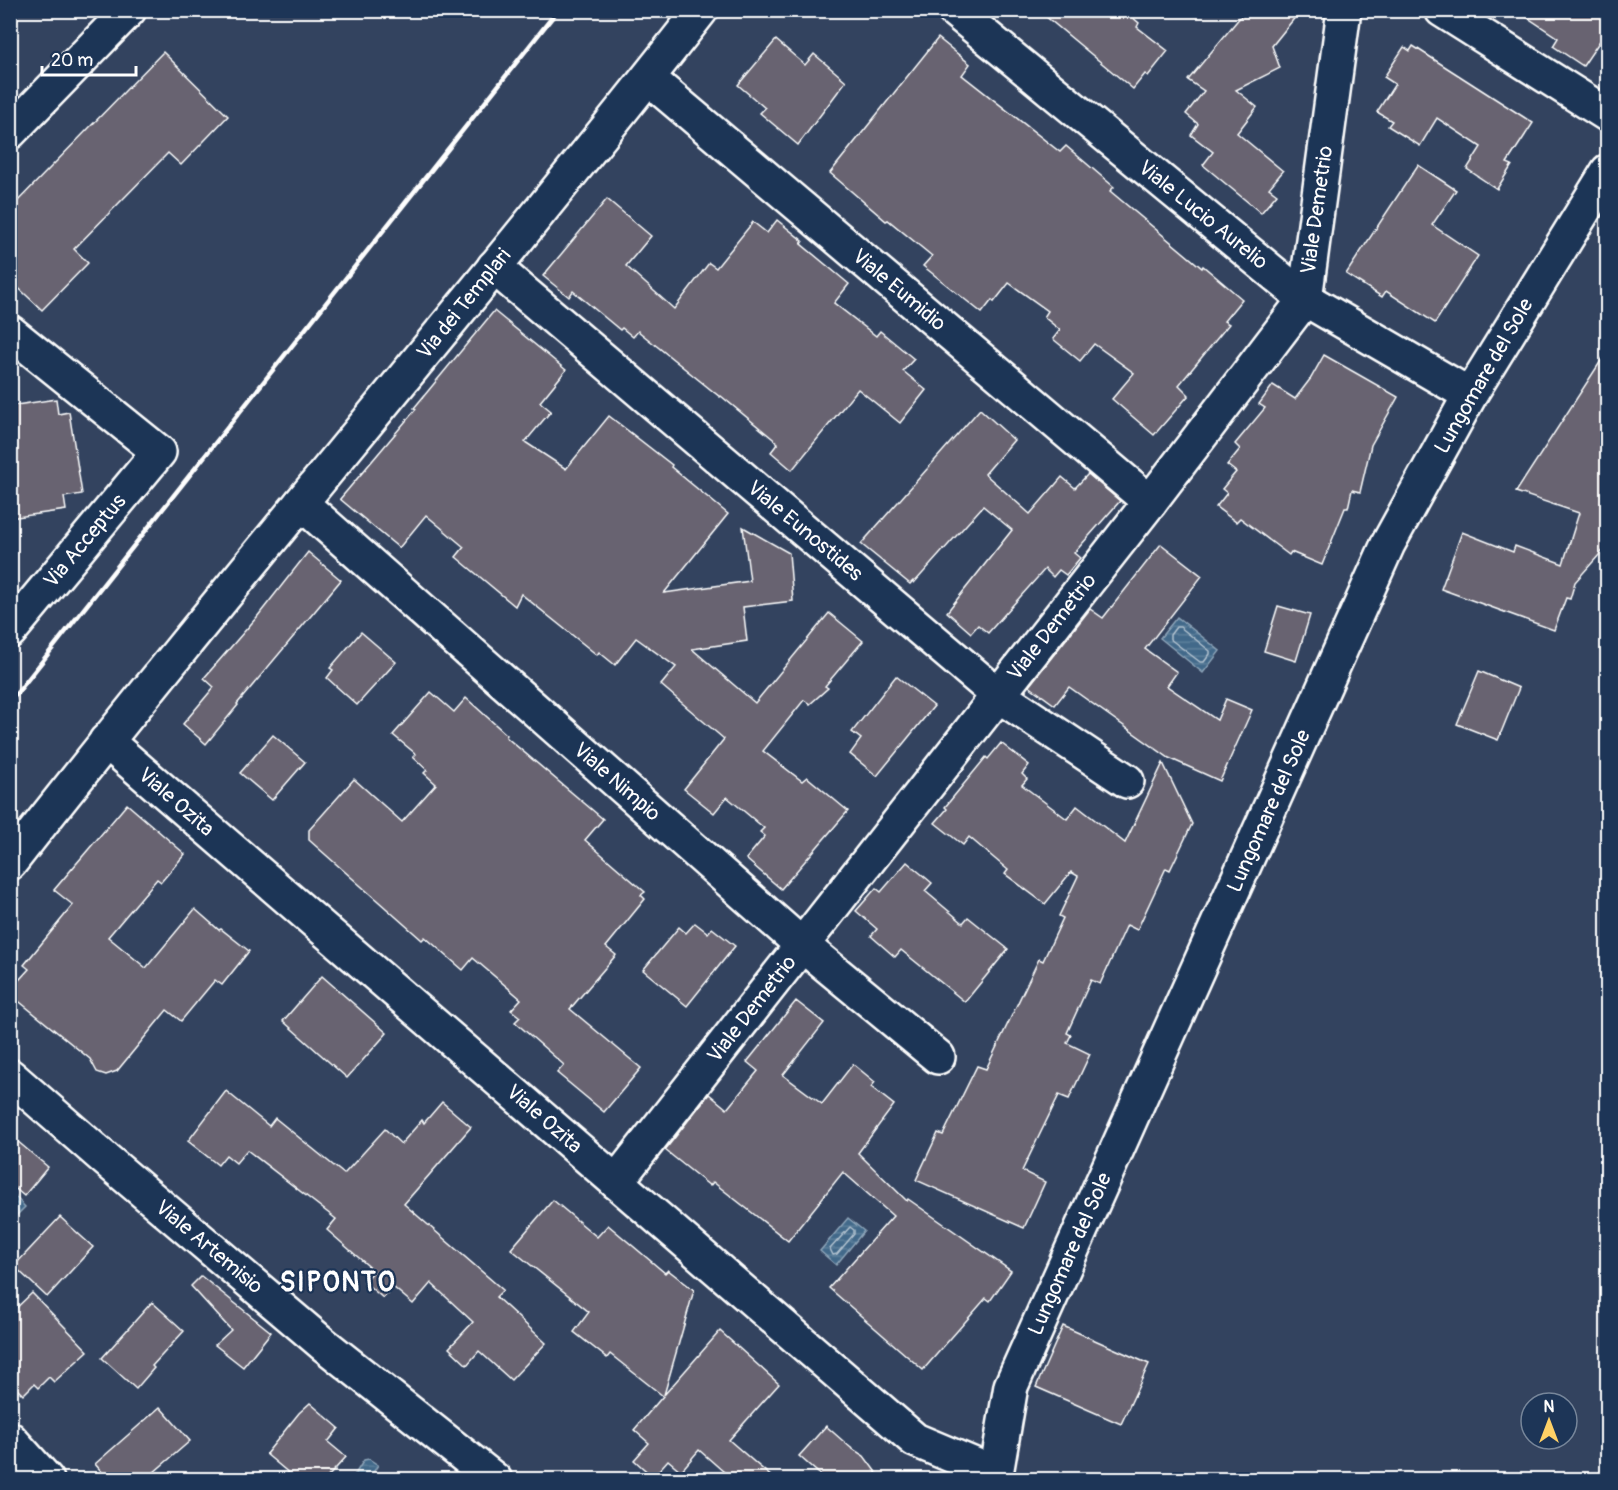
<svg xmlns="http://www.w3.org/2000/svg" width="1618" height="1490" viewBox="0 0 1618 1490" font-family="Pangolin,sans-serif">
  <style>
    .water { fill: url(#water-rules); stroke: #8ea5b9; stroke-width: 1.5 }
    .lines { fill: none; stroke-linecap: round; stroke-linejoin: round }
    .shore { stroke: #b3c3d0; stroke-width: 1.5 }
    .building { fill: #676471; stroke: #fff; stroke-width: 1.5 }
    .street-casing { stroke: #fff; stroke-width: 38 }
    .secondary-casing { stroke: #fff; stroke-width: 38 }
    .street { stroke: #1d3557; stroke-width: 33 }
    .secondary { stroke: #1d3557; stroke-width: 33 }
    .rail { stroke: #fff; stroke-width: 4.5 }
    .labels { text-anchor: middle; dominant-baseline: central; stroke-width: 4.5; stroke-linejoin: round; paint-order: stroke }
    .street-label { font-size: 21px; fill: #fff; stroke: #1d3557 }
    .district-label { font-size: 27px; font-weight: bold; letter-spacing: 1.5px; fill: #fff; stroke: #1d3557 }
  </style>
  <defs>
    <pattern id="water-rules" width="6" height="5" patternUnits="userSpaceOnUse" patternTransform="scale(1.5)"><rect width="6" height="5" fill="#42698a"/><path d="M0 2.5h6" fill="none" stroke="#5e809c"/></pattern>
  </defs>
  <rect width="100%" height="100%" fill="#33435f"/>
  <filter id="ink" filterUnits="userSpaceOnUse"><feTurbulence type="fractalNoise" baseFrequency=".0167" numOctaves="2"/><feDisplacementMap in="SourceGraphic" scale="12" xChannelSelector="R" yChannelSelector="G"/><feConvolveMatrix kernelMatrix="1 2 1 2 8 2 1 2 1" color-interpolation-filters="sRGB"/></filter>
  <g filter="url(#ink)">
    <g class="water">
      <polygon points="1177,617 1220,651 1203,673 1160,638"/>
      <polygon points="11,1192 25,1207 11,1221"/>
      <polygon points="848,1218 864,1231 836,1265 820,1251"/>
      <polygon points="369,1459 378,1465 369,1479 352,1479 364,1460"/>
    </g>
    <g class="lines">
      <g class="shore">
        <polygon points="1176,627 1180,627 1210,651 1210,654 1204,662 1200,662 1170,639 1170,635"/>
        <polygon points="850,1227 854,1230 854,1234 837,1254 833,1255 830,1249"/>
      </g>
    </g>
    <g class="building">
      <polygon points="1038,10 1124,10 1139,23 1137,27 1168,51 1148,76 1145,74 1133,89"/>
      <polygon points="1246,10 1301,10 1272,46 1280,68 1236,90 1257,107 1237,133 1283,171 1269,188 1277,194 1261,213 1203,165 1213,152 1191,135 1198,124 1186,114 1204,91 1188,80"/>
      <polygon points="1516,10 1608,10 1608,29 1583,66 1553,46 1558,38"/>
      <polygon points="938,38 970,64 962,75 1060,152 1066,146 1114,187 1110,191 1202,268 1203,266 1242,299 1224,321 1229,324 1179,385 1189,395 1154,435 1112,399 1134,373 1094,344 1080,361 1053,339 1060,330 1044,317 1048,311 1009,283 994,302 992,300 982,313 923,266 932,256 888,220 886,221 830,173"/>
      <polygon points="776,40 805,65 814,54 846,81 798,145 760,113 765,108 738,85"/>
      <polygon points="1413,46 1533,123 1507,163 1512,165 1497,189 1467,169 1481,147 1437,118 1420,146 1388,126 1392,121 1377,112 1395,84 1384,77 1404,47 1410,51"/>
      <polygon points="163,52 228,116 181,165 168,153 74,249 88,263 42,310 10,280 10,209"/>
      <polygon points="1418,165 1456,190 1432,225 1478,256 1435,323 1386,291 1382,297 1346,274"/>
      <polygon points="607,199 651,236 626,266 674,309 709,263 716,268 753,222 767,233 777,220 803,241 801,244 849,284 834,303 876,336 880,331 914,359 903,371 926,390 900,423 858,389 792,470 771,452 778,443 721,396 720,397 638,331 633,337 622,328 620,330 573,291 569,297 543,276"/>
      <polygon points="494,311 566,370 540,402 551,411 525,442 566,469 609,416 672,465 671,467 728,514 664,593 750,581 743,527 789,553 793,601 743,607 747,641 692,649 755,703 829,613 863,641 825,686 828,688 810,704 804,700 763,751 802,781 807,777 848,811 781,889 746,859 765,836 760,832 764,828 727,797 714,813 684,789 724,739 661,685 676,667 636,638 615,665 599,652 597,655 521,594 515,606 456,557 464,547 426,515 399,548 340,499 416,409 414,408"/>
      <polygon points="1608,350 1608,545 1575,582 1570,599 1566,598 1554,630 1441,589 1462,532 1513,552 1515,546 1563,564 1579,513 1516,492"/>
      <polygon points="1324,355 1398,397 1371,445 1360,492 1352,490 1348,508 1345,508 1322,565 1291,552 1289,555 1240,518 1236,522 1216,507 1227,493 1222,489 1236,472 1227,465 1240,449 1235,444 1265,408 1259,404 1273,385 1295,399 1311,378"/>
      <polygon points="56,399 58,414 69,412 82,494 64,497 66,510 10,518 10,406"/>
      <polygon points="980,409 1014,440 985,474 1030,514 1062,477 1075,488 1088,474 1120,501 1074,553 1080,558 1066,575 1059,570 1053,577 1045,569 988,633 978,625 971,633 947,612 1012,530 983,506 914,583 913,581 910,584 861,544"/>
      <polygon points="1161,544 1202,576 1145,649 1177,672 1167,686 1217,720 1226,699 1252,710 1220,781 1169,758 1069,687 1055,705 1029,686 1090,609 1103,618"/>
      <polygon points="308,552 341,580 237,704 238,705 206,744 183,724 214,687 204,678 257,617"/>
      <polygon points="1278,606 1310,615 1296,661 1264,651"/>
      <polygon points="361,632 396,662 357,705 327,678 333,670 330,668"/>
      <polygon points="1479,671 1519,688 1498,740 1457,724"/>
      <polygon points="896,676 934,706 877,776 850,754 861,739 852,732"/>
      <polygon points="431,692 454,712 466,698 507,735 506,737 603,819 585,840 645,892 641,895 645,899 606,947 616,955 570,1009 641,1068 604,1112 557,1073 564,1065 515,1022 520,1017 511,1010 521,999 473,958 463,970 425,937 422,940 309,840 309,830 354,779 402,822 436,784 424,773 427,770 413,757 416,754 393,735"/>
      <polygon points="273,735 305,762 272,800 240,773"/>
      <polygon points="1001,743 1029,765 1022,774 1027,779 1022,785 1067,819 1077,806 1125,843 1163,763 1192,824 1170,870 1166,868 1137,930 1127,925 1100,984 1091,980 1067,1033 1071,1035 1067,1043 1090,1054 1069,1099 1059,1095 1022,1171 1045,1182 1024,1228 916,1180 938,1133 943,1135 977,1066 986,1069 1039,959 1043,961 1063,918 1059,916 1078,876 1071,872 1045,904 1005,874 1008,870 969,837 963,845 935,823 947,809 945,807 986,757 988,759"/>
      <polygon points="127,804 185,854 161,882 157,879 108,937 146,968 195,909 219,930 221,929 249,951 222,985 215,980 181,1021 167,1010 117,1071 106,1075 97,1072 90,1059 10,994 10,990 29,969 24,965 73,905 54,890"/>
      <polygon points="907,862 932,883 925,891 963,923 968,917 1008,949 965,1002 901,950 895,957 871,936 877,929 856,911 876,888 881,892"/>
      <polygon points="695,923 708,933 712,928 735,946 687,1006 643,970 679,927 686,933"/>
      <polygon points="322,976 387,1033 347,1078 283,1021"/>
      <polygon points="796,1001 824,1023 783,1075 822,1104 853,1064 875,1082 871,1087 894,1105 858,1153 907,1201 908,1199 1011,1271 990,1301 986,1298 923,1370 829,1288 893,1216 843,1172 788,1241 713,1182 710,1186 665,1150 709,1094 727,1109 758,1071 747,1062"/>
      <polygon points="226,1091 269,1126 275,1118 344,1174 385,1129 401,1144 422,1120 424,1123 442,1102 471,1127 404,1204 503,1290 496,1297 546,1343 511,1380 479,1351 467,1365 449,1348 473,1322 431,1283 413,1304 393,1287 383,1298 364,1282 374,1271 327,1230 336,1219 247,1150 236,1163 226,1155 218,1165 188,1141"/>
      <polygon points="10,1135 48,1167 24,1196 10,1184"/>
      <polygon points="553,1200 597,1237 608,1225 665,1273 668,1270 694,1290 664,1395 720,1331 779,1384 729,1440 774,1479 732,1479 699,1450 681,1471 668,1460 653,1477 634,1460 649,1443 634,1430 663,1396 610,1354 607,1358 574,1332 589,1312 511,1249"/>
      <polygon points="60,1217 93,1247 47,1297 14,1266"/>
      <polygon points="201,1276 271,1332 243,1367 215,1345 231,1330 191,1286"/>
      <polygon points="32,1293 88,1351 54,1382 49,1377 38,1388 34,1384 23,1395 10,1382 10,1314"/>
      <polygon points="152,1302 184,1331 152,1366 154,1368 136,1389 102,1358"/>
      <polygon points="1063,1326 1149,1364 1121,1424 1036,1387"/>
      <polygon points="310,1403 339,1428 328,1442 346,1457 326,1479 296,1479 266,1454 299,1413"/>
      <polygon points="160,1407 190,1441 146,1479 108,1479 95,1464"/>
      <polygon points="826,1426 851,1448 864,1456 881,1479 825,1479 799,1456"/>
    </g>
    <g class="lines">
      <g class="street-casing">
        <g id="street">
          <polyline points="954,10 1305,299 1470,395"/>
          <polyline points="1442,10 1608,115"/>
          <polyline points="648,78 1150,502"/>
          <polyline points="494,267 998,695 1127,781"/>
          <polyline points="10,332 159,452 10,631"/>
          <polyline points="301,503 802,945 938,1057"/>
          <polyline points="106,741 915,1440 996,1474"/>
          <path d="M 10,863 C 236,575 475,298 701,10"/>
          <polyline points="10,1076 104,1158 322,1343 495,1480"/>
          <polyline points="616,1182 1150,502 1305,299 1344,10"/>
          <polyline points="10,1439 47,1480"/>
        </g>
      </g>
      <g class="secondary-casing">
        <g id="secondary">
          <polyline points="10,132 129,10"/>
          <polyline points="995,1480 1011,1386 1388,544 1470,395 1608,171"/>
        </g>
      </g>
      <use href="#street" class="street"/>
      <use href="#secondary" class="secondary"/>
      <polyline class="rail" points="10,702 558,10"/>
    </g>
  </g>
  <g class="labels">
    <g class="street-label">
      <text transform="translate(1317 210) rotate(-82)">Viale Demetrio</text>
      <text transform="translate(1203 215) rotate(39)">Viale Lucio Aurelio</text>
      <text transform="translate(899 290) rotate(40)">Viale Eumidio</text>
      <text transform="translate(464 304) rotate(-51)">Via dei Templari</text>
      <text transform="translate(1484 376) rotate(-60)">Lungomare del Sole</text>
      <text transform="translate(805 531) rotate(40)">Viale Eunostides</text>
      <text transform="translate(85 541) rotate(-50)">Via Acceptus</text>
      <text transform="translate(1052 627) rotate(-52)">Viale Demetrio</text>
      <text transform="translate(617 782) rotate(41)">Viale Nimpio</text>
      <text transform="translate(176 802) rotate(41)">Viale Ozita</text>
      <text transform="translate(1269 811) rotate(-66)">Lungomare del Sole</text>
      <text transform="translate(752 1009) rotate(-52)">Viale Demetrio</text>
      <text transform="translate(544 1119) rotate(41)">Viale Ozita</text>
      <text transform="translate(209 1247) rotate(40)">Viale Artemisio</text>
      <text transform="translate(1070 1254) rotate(-66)">Lungomare del Sole</text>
    </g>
    <g class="district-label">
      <text x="338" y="1282">SIPONTO</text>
    </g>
  </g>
  <rect width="1618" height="1490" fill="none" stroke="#1d3557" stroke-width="36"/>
  <rect x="18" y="18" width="1582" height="1454" fill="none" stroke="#fff" stroke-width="2" filter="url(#ink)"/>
  <g transform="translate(1549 1421)"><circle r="28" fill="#1d3557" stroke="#77869a" stroke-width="1.5"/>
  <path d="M0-4.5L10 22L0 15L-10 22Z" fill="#ffd166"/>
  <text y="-9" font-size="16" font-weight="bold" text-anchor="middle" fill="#ffffff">N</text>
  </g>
  <path d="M42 66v9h94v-9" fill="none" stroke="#ffffff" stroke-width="3"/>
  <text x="51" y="66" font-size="18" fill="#ffffff" stroke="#1d3557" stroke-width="4.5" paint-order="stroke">20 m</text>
</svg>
